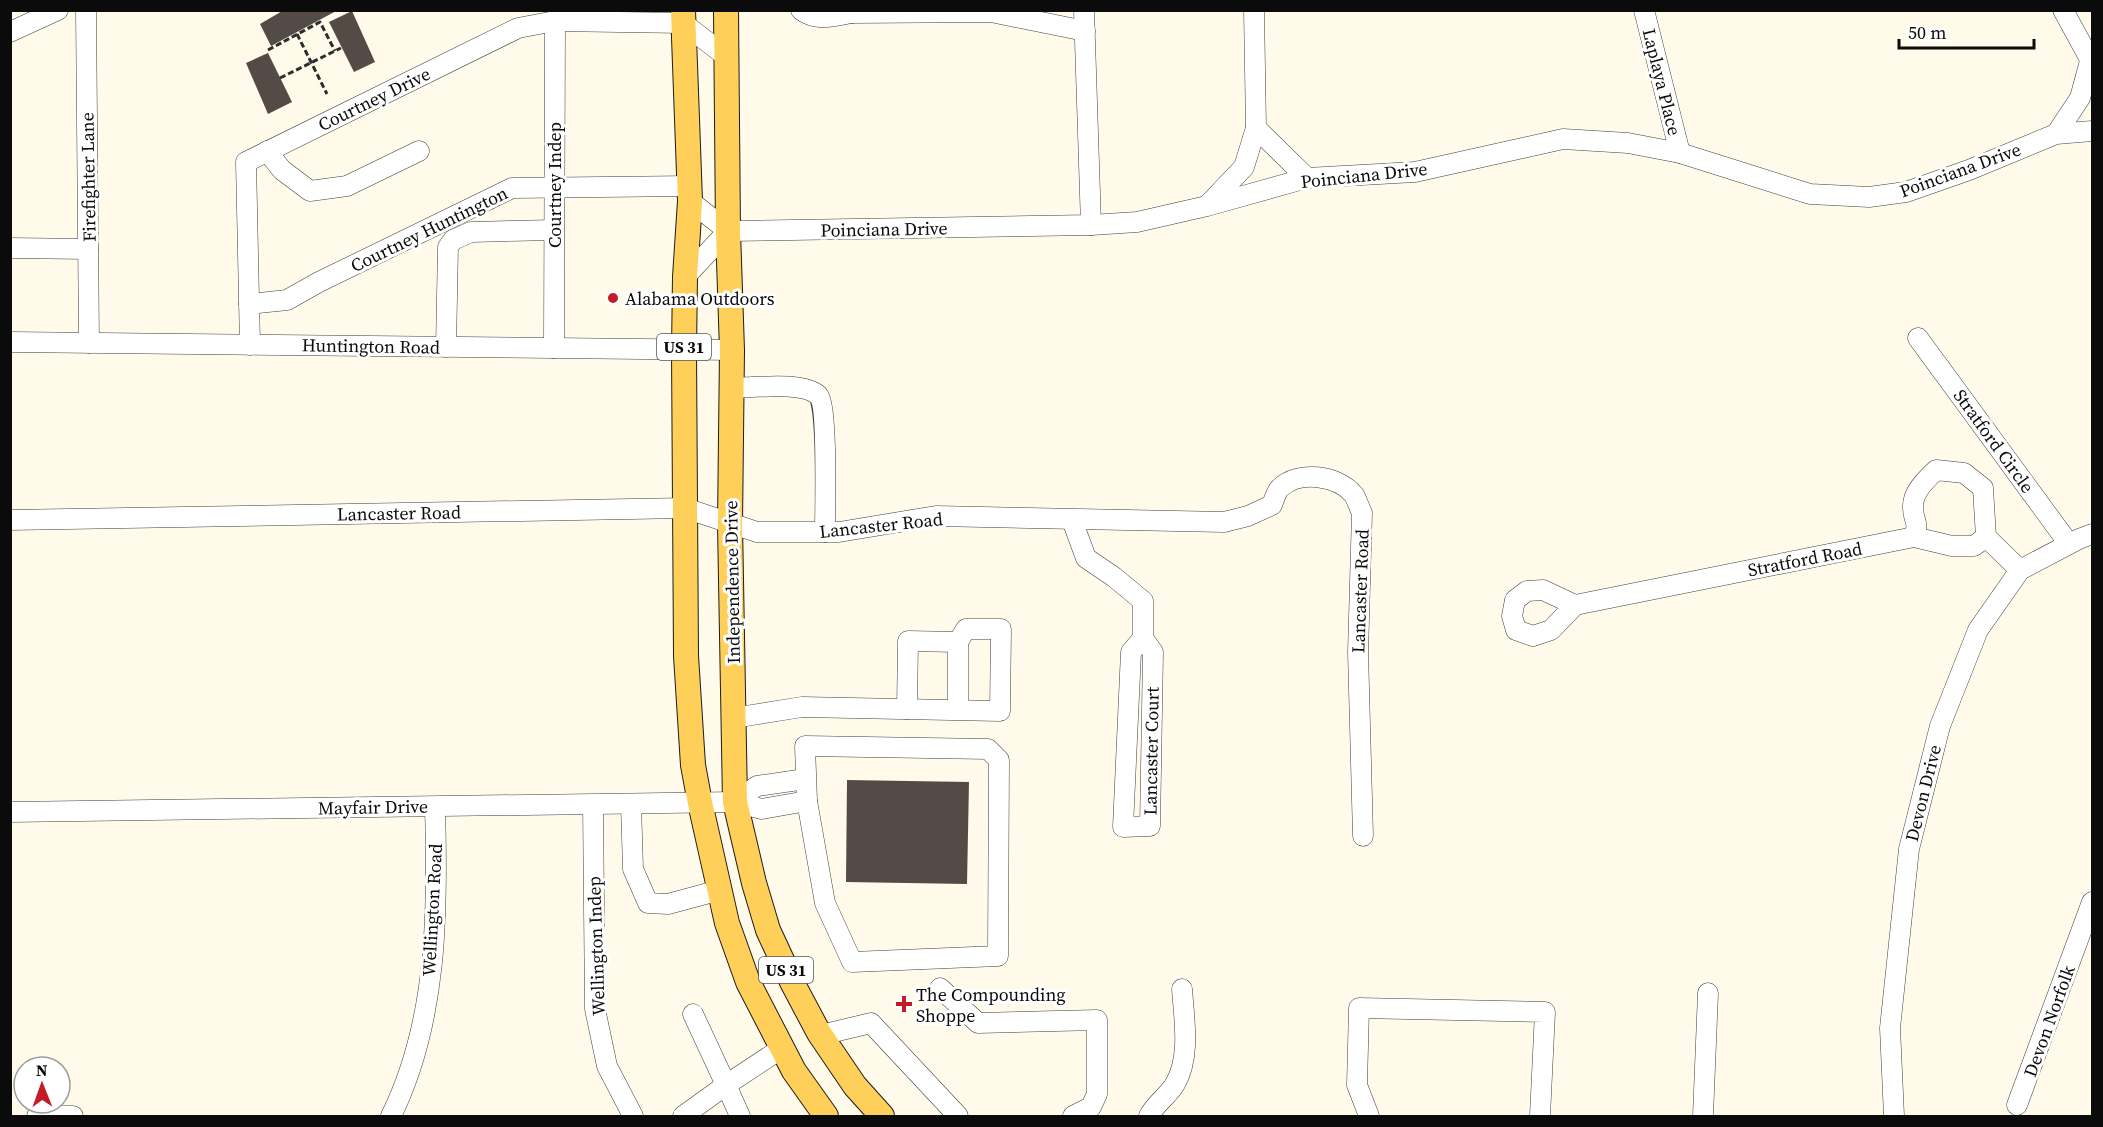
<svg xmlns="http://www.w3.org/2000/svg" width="2103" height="1127" viewBox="0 0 2103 1127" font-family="'Source Serif 4',serif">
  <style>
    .building { fill: #544b47 }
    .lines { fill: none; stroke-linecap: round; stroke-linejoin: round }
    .minor-casing { stroke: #3e3e3e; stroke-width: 21 }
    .major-casing { stroke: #1c1c1c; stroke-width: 26 }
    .path { stroke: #2d2d2d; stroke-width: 3; stroke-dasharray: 6 3; stroke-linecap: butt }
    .minor { stroke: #fff; stroke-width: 20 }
    .major { stroke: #ffd059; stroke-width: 24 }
    .poi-dot { fill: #c21c2a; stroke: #fff; stroke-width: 2 }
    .labels { text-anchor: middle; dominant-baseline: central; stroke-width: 6; stroke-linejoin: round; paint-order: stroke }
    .shield { fill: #fff; stroke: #545454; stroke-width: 1.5 }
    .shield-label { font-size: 16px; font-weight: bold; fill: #0b0b0b }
    .street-label { font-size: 18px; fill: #0b0b0b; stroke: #fff }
    .poi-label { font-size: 18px; fill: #0b0b0b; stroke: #fff; text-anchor: start }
  </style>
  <rect width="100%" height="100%" fill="#fffae9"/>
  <g class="building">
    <polygon points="284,10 338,10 271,46 260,24"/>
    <polygon points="352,11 375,62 354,72 329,22"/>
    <polygon points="268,53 292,102 268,114 246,63"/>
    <polygon points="847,780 969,782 967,884 846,882"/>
  </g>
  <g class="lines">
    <g class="minor-casing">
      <g id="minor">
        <polyline points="86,10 89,343"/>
        <path d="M 801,10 C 817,22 834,16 852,13 L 852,10"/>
        <polyline points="1084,10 1091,225"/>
        <polyline points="1254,10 1256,128 1307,178"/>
        <polyline points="1644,10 1680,153"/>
        <polyline points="2063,10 2092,63"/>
        <polyline points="852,13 991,12 1085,31"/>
        <polyline points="10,32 58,10"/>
        <polyline points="2056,134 2080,98 2090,61"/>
        <polyline points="267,151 282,170 310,191 347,186 419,151"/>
        <polyline points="690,201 728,231 1091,225 1137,222 1207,206 1307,178 1415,172 1563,139 1628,143 1680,153 1810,194 1869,197 1906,192 1969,170 2056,134 2092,131"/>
        <polyline points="1208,205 1244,167 1256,128"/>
        <polyline points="10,248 88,249"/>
        <polyline points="685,277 728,231"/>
        <polyline points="249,304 287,300 319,282 512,188 690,186"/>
        <polyline points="1918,338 2069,544"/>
        <polyline points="10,342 732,350"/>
        <polyline points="250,345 246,162 518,28 555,21 683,23 727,57"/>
        <polyline points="446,347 448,247 453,240 471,232 554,230"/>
        <polyline points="554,348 555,21"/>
        <path d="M 731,388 C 752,388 802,381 818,395 C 828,405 825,512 825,532"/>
        <path d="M 10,520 L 685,508 L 757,532 L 839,532 L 936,516 L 1224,522 L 1248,516 L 1272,505 C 1274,500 1276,492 1280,488 C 1299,470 1338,475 1354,495 C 1357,500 1359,507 1362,513 L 1358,652 L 1363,836"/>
        <polyline points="1072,520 1086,558 1114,577 1143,601 1143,638 1131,652 1123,827 1150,826 1153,652 1143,638"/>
        <path d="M 1914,537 C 1920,521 1913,522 1913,508 C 1912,492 1926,480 1936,470 L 1964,473 L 1983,488 L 1986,537"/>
        <polyline points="1986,537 2020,570"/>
        <polygon points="1543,590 1575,605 1551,630 1533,636 1516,630 1512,616 1515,600 1527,591"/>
        <polyline points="1575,605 1914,537 1952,546 1974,546 1986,537"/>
        <polyline points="907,709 908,641 958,642"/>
        <polyline points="733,718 802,707 1000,711 1001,629 966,629 958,642 958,710"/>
        <polygon points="805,746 988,749 999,760 998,956 852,962 825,903 807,801"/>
        <polyline points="735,802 757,786 805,779"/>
        <polyline points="631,804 633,869 648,903 668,904 720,890"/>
        <polyline points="593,805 595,1009 607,1066 633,1116"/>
        <polyline points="10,812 735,802 762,809 807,801"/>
        <polyline points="940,988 978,1023 1097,1020 1097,1094 1091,1107 1073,1116"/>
        <polyline points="821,1035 871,1023 958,1116"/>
        <polyline points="2017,1105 2092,902"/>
        <polyline points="37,1116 73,1116"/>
        <path d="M 391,1116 C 438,1021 438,910 435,807"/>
        <polyline points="683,1116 726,1085 693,1014"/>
        <polyline points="740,1116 726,1085 782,1048"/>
        <path d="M 1149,1116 C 1154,1105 1168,1096 1175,1084 C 1191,1057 1184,1018 1182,989"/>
        <polyline points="1369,1116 1357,1085 1359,1008 1545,1012 1540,1116"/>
        <polyline points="1703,1116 1708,993"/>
        <polyline points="1894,1116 1890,1028 1909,849 1940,726 1978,630 2020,570 2079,539 2092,534"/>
      </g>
    </g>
    <g class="major-casing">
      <g id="major">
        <polyline points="683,10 690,201 685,277 684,350 686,656 693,765 700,803 727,923 748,982 794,1071 826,1116"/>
        <polyline points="726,10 728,231 732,350 730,524 735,802 754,883 768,930 793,984 819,1033 855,1086 882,1116"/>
      </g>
    </g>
    <g class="path">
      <polyline points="297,34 327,94"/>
      <polyline points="268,50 320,22 335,51"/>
      <polyline points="280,78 341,48"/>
    </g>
    <use href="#minor" class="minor"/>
    <use href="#major" class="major"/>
  </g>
  <g class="poi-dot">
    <circle cx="613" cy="298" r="6"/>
    <path d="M901 995h6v6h6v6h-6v6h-6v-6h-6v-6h6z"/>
  </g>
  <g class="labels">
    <g class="shield">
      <rect x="657" y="334" width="54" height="26" rx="4.5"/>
      <rect x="759" y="957" width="54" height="26" rx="4.5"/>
    </g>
    <g class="shield-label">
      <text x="684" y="347">US 31</text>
      <text x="786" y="970">US 31</text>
    </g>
    <g class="street-label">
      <text transform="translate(1662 82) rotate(76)">Laplaya Place</text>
      <text transform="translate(374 99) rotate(-26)">Courtney Drive</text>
      <text transform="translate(1960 170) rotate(-20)">Poinciana Drive</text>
      <text transform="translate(1364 175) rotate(-6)">Poinciana Drive</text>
      <text transform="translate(88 177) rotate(-91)">Firefighter Lane</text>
      <text transform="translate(554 185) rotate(-90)">Courtney Indep</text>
      <text transform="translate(429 229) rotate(-26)">Courtney Huntington</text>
      <text transform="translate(884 229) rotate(-1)">Poinciana Drive</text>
      <text transform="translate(371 346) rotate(1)">Huntington Road</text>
      <text transform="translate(1994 441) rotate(54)">Stratford Circle</text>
      <text transform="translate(399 513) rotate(-1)">Lancaster Road</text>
      <text transform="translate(881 525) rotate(-6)">Lancaster Road</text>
      <text transform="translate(1805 559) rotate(-11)">Stratford Road</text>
      <text transform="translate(732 582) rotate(-91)">Independence Drive</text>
      <text transform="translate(1360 591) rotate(-88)">Lancaster Road</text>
      <text transform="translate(1151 751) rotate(-89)">Lancaster Court</text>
      <text transform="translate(1923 793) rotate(-76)">Devon Drive</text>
      <text transform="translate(373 807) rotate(-1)">Mayfair Drive</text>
      <text transform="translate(432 910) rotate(-87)">Wellington Road</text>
      <text transform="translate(596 946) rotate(-92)">Wellington Indep</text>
      <text transform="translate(2049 1021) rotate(-70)">Devon Norfolk</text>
    </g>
    <g class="poi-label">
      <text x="625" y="298">Alabama Outdoors</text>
      <text x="916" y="994">The Compounding<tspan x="916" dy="21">Shoppe</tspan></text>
    </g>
  </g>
  <rect width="2103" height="1127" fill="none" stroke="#0b0b0b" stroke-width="24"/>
  <g transform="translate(42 1085) rotate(359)"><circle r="28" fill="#ffffff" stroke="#9d9d9d" stroke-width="1.5"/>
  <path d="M0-4.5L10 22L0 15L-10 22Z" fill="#c21c2a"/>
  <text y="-9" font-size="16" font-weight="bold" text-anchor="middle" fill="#0b0b0b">N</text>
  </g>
  <path d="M1899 39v9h135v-9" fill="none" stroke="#0b0b0b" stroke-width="3"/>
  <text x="1908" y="39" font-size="18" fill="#0b0b0b" stroke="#ffffff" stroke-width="4.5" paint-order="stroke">50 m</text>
</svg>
